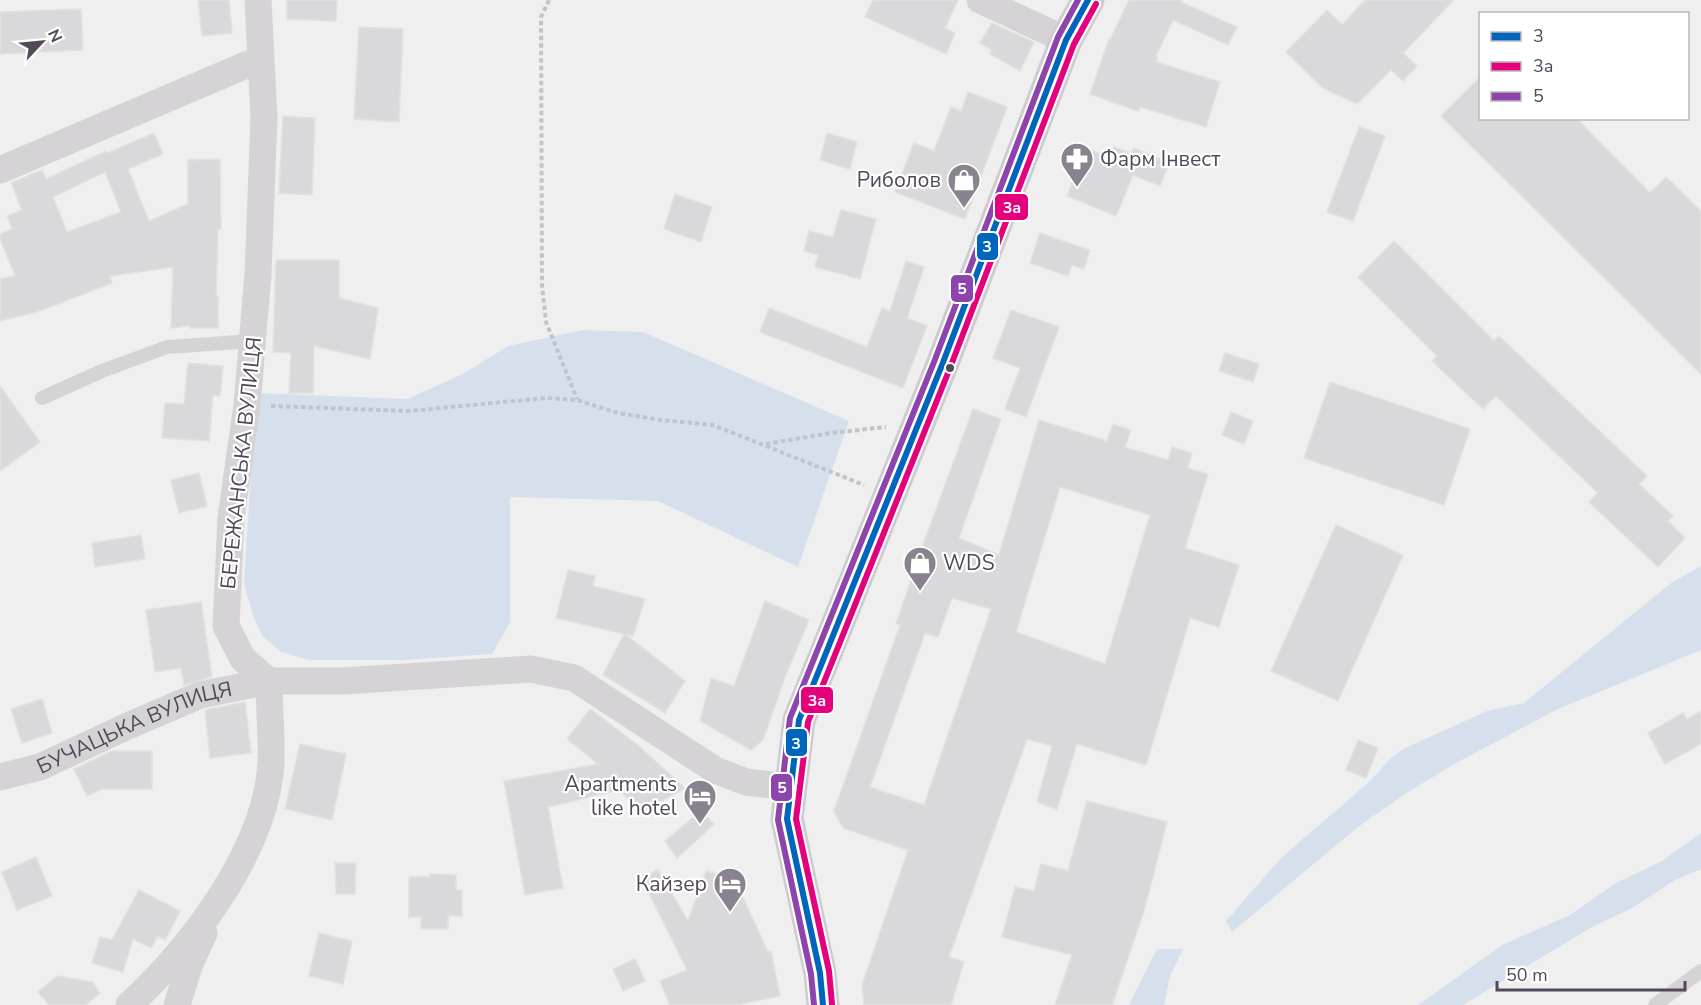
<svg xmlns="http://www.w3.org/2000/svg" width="1701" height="1005" viewBox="0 0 1701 1005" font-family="'Nunito Sans',sans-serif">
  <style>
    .green { fill: #d6e0ec }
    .building { fill: #d9d8db; stroke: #e2e1e2; stroke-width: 1.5; fill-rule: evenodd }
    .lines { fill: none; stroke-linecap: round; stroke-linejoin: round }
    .path { stroke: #c1c4cb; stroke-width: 4; stroke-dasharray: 4.5 3; stroke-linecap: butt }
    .lane { stroke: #d5d3d6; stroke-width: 14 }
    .street { stroke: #d5d3d6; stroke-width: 27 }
    .primary { stroke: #cfcbd1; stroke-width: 33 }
    .bus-1-casing { stroke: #fff; stroke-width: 10 }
    .bus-2-casing { stroke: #fff; stroke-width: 10 }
    .bus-3-casing { stroke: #fff; stroke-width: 10 }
    .bus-1 { stroke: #0065bd; stroke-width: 6 }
    .bus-2 { stroke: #e5007d; stroke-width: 6 }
    .bus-3 { stroke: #8e44ad; stroke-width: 6 }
    .bus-dot { fill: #534859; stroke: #fff; stroke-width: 2 }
    .labels { text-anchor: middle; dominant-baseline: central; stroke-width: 4.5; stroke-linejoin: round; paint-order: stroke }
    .poi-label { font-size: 21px; fill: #534859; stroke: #fff; text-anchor: end }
    .street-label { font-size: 21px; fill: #534859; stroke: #fff }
    .line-badge { stroke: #fff; stroke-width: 2 }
    .badge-label { font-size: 16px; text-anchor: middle; font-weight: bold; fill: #fff }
  </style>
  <rect width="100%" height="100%" fill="#efefef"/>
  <g class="green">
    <polygon points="583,330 643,332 849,421 798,567 658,501 510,497 510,623 492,654 406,660 309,660 281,652 262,636 253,615 244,583 256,393 407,399 463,374 508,346"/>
    <polygon points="1701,566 1701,650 1558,709 1456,763 1405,794 1358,827 1232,932 1226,921 1281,858 1369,782 1391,758 1403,749 1487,711 1524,703 1671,583"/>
    <polygon points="1701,833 1701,869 1675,880 1632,908 1592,927 1463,1005 1418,1005 1502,945 1570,915 1616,883 1662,861"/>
    <polygon points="1157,949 1183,949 1170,976 1164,1005 1129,1005"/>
  </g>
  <g class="building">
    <polygon points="198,0 229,0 232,33 202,36"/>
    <polygon points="287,0 337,0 336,21 287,19"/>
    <polygon points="873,0 958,0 945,28 955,33 946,54 865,17"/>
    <polygon points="1129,0 1182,0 1181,2 1237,27 1228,45 1173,20 1156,56 1158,57 1156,62 1220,82 1206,127 1140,107 1138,111 1090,94 1109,39 1110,40"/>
    <polygon points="1365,0 1454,0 1403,53 1417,66 1403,81 1391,70 1357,104 1323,88 1286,52 1327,10 1342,25"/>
    <polygon points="81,9 83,50 0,54 0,12"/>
    <polygon points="992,23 1034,42 1020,71 990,54 992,50 980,43"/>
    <polygon points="359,27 403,29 399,122 354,119"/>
    <polygon points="1480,77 1480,118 1576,118 1650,193 1666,177 1701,211 1701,374 1441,116"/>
    <polygon points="968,92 1007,107 965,219 895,192 914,143 934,151 951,107 961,111"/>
    <polygon points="283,116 315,118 312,195 279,193"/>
    <polygon points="1359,127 1385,136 1353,221 1327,212"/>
    <path d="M 154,133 L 163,154 L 128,169 L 149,221 L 188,204 L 188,160 L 220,159 L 221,229 L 218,229 L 216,296 L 218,296 L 218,328 L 190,328 L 190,326 L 171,328 L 173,267 L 110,276 L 112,283 L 37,312 L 0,321 L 0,279 L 15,276 L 0,239 L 0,234 L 12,229 L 7,216 L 22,210 L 11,183 L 42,170 L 46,179 L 106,151 L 107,153 ZM 105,172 L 121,212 L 67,232 L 53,197 Z"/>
    <polygon points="827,133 857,142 850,169 820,160"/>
    <polygon points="1114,147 1131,153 1134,148 1169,163 1160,186 1133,175 1116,216 1067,196 1086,148 1110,158"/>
    <polygon points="675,194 712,207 701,242 664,229"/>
    <polygon points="841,210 876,219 860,279 815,267 818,255 804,251 809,231 833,237"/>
    <polygon points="1040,233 1090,250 1084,269 1072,265 1068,276 1030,263"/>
    <polygon points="1394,241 1494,341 1499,336 1647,476 1639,484 1673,516 1668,521 1685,538 1658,567 1589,502 1598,493 1496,396 1483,409 1432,361 1437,356 1358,277"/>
    <polygon points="276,260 339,260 339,298 378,308 370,359 314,346 313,393 289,393 291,353 273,352"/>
    <polygon points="906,261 924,267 907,318 927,326 903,388 760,332 769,308 867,347 882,308 890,311"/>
    <polygon points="1011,310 1059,327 1026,417 1005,409 1020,368 993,358"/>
    <polygon points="1225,353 1259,364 1253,382 1219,371"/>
    <polygon points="188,363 223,366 220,396 213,395 209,441 162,438 165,403 184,404"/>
    <polygon points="1330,382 1470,429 1444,505 1304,458"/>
    <polygon points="0,386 40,442 0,471"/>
    <path d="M 973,409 L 1001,419 L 959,538 L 999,555 L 1039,420 L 1107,441 L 1113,424 L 1131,430 L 1125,447 L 1168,460 L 1172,447 L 1192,453 L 1188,468 L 1208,474 L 1185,548 L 1239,565 L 1219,627 L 1190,618 L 1146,765 L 1077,744 L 1057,809 L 1037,802 L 1052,746 L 1027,739 L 949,957 L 964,962 L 951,1005 L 864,1005 L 862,985 L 908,850 L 843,828 L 834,811 L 900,625 L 896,624 L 924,542 ZM 1060,487 L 1150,515 L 1105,664 L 1016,632 ZM 952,598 L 991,609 L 924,805 L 870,787 L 925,633 L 938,637 Z"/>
    <polygon points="1231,412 1253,421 1244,444 1222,435"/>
    <polygon points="199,473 207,506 179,513 171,480"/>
    <polygon points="1336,525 1403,555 1338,701 1271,671"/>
    <polygon points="141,535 145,559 95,567 92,543"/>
    <polygon points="568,570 595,576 593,586 645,599 633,636 625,634 685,681 665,713 603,675 624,634 556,618"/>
    <polygon points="765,601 809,620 785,677 763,740 751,750 700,721 711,678 734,686"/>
    <polygon points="201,602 212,677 184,685 181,668 155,672 146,610"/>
    <polygon points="42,699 52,733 22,743 11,709"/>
    <polygon points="245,702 251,753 210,758 205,710"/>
    <polygon points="590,709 639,746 685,788 642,812 619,790 548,807 563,888 525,895 504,781 598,764 567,739"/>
    <polygon points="1701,711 1701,744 1665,764 1648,733 1683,713 1687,719"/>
    <polygon points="1358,740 1378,748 1366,778 1346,770"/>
    <polygon points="300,744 346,754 332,820 285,809"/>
    <polygon points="112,751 152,751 152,789 102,789 87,796 74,769"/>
    <polygon points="1087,801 1167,822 1144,911 1112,1005 1055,1005 1072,955 1002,937 1015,887 1034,891 1041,864 1068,871"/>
    <polygon points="701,811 714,824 677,858 665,841"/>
    <polygon points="36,857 52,896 17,910 2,872"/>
    <polygon points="335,863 356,863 355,894 336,894"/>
    <polygon points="658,869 688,921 706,871 734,878 768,952 771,951 780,996 736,1005 670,1005 660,981 687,970 642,879"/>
    <polygon points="430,874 456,875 456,890 462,890 462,916 448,916 448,929 421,929 421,917 409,917 409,877 430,877"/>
    <polygon points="139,890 180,911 165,940 158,936 151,948 133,939 123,972 92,963 100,937 112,940"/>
    <polygon points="319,933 352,941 343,984 309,976"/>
    <polygon points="635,959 645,981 623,991 613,969"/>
    <polygon points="57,976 92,982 100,993 86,1005 49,1005 38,992"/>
  </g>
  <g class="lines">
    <g class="path">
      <polyline points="549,0 541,17 542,285 546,322 577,399"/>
      <polyline points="271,406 409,411 546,398 577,400 618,413 661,420 713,425 864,485"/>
      <polyline points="766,444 831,433 886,427"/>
    </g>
    <g class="lane">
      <polyline points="42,398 102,371 167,347 253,341"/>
      <polyline points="1655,1005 1701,971"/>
    </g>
    <g class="street">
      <polyline points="258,0 264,118 258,274 247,405 231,518 226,626 243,659 269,681 343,681 531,669 574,678 715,770 746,782 790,787"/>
      <polyline points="980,0 1066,40"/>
      <polyline points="0,170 260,59"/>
      <path id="s1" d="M 0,777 L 40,767 L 130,725 L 200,695 L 269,681 C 269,708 272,736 271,763 C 266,850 191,948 129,1005"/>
      <polyline points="177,1005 189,966 204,933"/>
    </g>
    <polyline class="primary" points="823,1005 820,973 787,819 799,720 942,365 1066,40 1088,0"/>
    <g class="bus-1-casing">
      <polyline id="bus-1" points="823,1005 820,973 787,819 799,720 942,365 1066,40 1088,0"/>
    </g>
    <g class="bus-2-casing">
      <polyline id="bus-2" points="832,1004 829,971 796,819 808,722 950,368 1074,44 1096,4"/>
    </g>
    <g class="bus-3-casing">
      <polyline id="bus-3" points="814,1005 811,974 778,820 790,718 934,362 1058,37 1078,0"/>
    </g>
    <use href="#bus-1" class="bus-1"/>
    <use href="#bus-2" class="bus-2"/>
    <use href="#bus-3" class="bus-3"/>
  </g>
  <defs>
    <g id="pharmacy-pin" transform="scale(1.725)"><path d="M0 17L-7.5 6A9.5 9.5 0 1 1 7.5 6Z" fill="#8a828e" stroke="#fff"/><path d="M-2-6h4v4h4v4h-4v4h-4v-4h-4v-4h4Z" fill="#fff"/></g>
    <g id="shop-pin" transform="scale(1.725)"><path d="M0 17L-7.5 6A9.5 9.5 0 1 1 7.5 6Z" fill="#8a828e" stroke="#fff"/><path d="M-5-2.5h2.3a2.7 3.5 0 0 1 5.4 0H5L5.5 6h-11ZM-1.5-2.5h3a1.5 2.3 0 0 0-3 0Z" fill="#fff"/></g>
    <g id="hotel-pin" transform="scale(1.725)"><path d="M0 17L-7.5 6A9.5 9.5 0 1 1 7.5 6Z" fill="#8a828e" stroke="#fff"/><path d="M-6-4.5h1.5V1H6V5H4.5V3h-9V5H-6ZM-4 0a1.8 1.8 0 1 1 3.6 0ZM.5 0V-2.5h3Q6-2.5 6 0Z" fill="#fff"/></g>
  </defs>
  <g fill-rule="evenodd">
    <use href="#pharmacy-pin" x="1077" y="159"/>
    <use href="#shop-pin" x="964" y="180"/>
    <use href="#shop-pin" x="920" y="563"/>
    <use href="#hotel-pin" x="700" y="796"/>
    <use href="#hotel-pin" x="730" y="884"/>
  </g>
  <circle class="bus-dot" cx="950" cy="368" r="5"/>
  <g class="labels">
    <g class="poi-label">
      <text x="1100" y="159" text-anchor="start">Фарм Інвест</text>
      <text x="941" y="180">Риболов</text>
      <text x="943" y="563" text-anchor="start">WDS</text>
      <text x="677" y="784">Apartments<tspan x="677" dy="24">like hotel</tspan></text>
      <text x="707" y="884">Кайзер</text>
    </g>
    <g class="street-label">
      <text transform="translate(241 463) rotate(-84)">БЕРЕЖАНСЬКА ВУЛИЦЯ</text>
      <text stroke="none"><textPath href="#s1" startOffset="144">БУЧАЦЬКА ВУЛИЦЯ</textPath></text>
    </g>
  </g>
  <g class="line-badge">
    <rect x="994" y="193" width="35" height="28" rx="6" fill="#e5007d"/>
    <rect x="976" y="232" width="23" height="29" rx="6" fill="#0065bd"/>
    <rect x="950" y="274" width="24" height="29" rx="6" fill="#8e44ad"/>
    <rect x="800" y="686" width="34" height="28" rx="6" fill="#e5007d"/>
    <rect x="785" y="728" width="23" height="29" rx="6" fill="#0065bd"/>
    <rect x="770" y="773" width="23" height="29" rx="6" fill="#8e44ad"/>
  </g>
  <g class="badge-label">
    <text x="1012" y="213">3а</text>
    <text x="987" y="252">3</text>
    <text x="962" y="294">5</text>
    <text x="817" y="706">3а</text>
    <text x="796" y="749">3</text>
    <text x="782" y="793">5</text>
  </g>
  <rect x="1479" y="12" width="210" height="108" fill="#ffffff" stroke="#bab6bd" stroke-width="1.5"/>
  <rect x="1491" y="32" width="30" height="9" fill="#0065bd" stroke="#bab6bd" stroke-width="1.5"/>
  <text x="1533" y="42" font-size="18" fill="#534859">3</text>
  <rect x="1491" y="62" width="30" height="9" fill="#e5007d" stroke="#bab6bd" stroke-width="1.5"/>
  <text x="1533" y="72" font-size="18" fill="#534859">3а</text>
  <rect x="1491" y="92" width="30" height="9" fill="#8e44ad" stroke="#bab6bd" stroke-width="1.5"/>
  <text x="1533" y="102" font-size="18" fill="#534859">5</text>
  <g transform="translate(42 42) rotate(64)" stroke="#ffffff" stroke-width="4.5" paint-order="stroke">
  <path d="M0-4.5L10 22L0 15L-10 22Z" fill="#534859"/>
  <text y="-9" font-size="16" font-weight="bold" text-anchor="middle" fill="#534859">N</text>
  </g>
  <path d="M1497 981v9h188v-9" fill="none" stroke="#534859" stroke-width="3"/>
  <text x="1506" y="981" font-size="18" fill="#534859" stroke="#ffffff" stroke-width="4.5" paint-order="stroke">50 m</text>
</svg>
